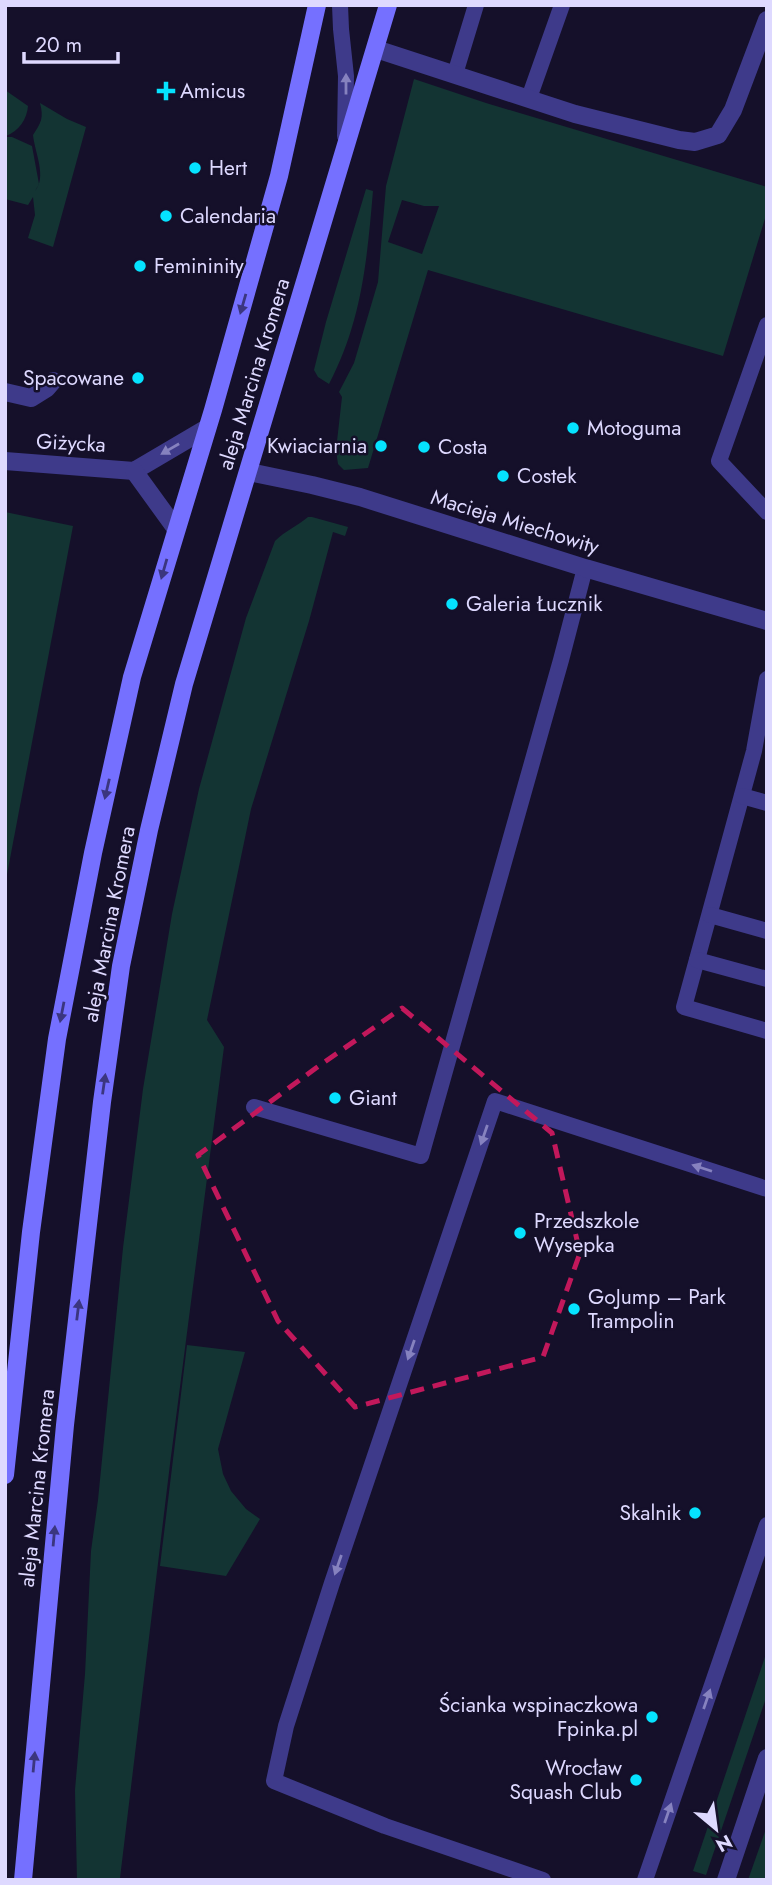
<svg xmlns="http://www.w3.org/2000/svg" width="772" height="1885" viewBox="0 0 772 1885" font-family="Jost,sans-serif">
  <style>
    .green { fill: #133433; fill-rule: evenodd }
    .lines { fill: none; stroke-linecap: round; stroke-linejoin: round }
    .lane { stroke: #3e3a8a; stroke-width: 16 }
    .street { stroke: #3e3a8a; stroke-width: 18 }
    .secondary { stroke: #7570ff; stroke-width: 18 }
    .oneway { fill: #8682bf }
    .oneway2 { fill: #3b367f }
    .marked { fill: none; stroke: #c2185b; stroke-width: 5; stroke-dasharray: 14 9; stroke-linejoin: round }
    .poi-dot { fill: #05e3ff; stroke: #15102a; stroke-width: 2.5 }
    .labels { text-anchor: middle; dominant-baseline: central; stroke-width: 5; stroke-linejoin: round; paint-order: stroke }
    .poi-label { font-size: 21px; fill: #ded9ff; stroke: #15102a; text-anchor: start }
    .street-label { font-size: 21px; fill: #ded9ff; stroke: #15102a }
  </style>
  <rect width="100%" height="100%" fill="#15102a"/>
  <g class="green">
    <path d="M 414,79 L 486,103 L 767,187 L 767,212 L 723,356 L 428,270 L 368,468 L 344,470 L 338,464 L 336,450 L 342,397 L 339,392 L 354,363 L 378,282 L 386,186 ZM 402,200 L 424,206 L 439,206 L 422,254 L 388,242 Z"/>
    <path d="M 5,90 L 28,106 C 27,119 19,131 6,136 Z"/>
    <path d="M 40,103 L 67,119 L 86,127 L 53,247 L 28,238 L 35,215 L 33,197 L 28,205 L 5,199 L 5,137 L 12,137 L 32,146 L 39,184 L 35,191 C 47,177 35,153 33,135 C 41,123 44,118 40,103 Z"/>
    <path d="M 366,189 L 373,191 C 367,260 362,321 329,384 L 318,377 L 314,370 L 326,322 Z"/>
    <polygon points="5,512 73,526 5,885"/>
    <path d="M 308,517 L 312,517 L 348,527 L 345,536 L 333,532 L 309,621 L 251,809 L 207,1020 L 224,1047 L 170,1464 L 120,1878 L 125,1880 L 77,1880 L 75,1790 L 85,1674 L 91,1551 L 98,1500 L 123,1248 L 143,1089 L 172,914 L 199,789 L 246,618 L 275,541 C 285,531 297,526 308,517 Z"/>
    <polygon points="187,1345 245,1352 218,1449 223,1474 231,1491 246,1509 260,1519 226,1576 160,1566"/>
    <polygon points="767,1651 767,1695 706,1875 693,1871"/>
    <polygon points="767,1826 767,1873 764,1880 748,1880"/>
  </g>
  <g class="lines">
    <g class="lane">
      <polyline points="340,5 341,29 346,76 345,136"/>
      <polyline points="455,74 476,5"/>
      <polyline points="529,98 562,5"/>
      <polyline points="767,325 719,461 767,512"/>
      <polyline points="767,679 754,751 684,1007 767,1031"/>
      <polyline points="742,796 767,803"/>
      <polyline points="710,915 767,931"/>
      <polyline points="697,960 767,979"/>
      <polyline points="254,1107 421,1156 561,660 585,568"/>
      <polyline points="543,1880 385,1826 274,1781 286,1726 332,1583 495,1101 767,1189"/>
      <polyline points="645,1880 767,1525"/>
    </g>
    <g class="street">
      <polyline points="376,49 575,114 679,140 695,142 718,135 733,110 767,20"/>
      <polyline points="5,392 31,398 47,388 53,381"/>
      <polyline points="5,461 134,471 207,428"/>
      <polyline points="134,471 176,529"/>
      <polyline points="249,472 312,485 360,497 585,568 767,621"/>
      <polyline points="726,1880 767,1758"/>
    </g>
    <g class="secondary">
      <polyline points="5,1475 31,1232 57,1039 93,853 132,677 213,410 279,176 317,5"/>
      <polyline points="23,1880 65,1425 102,1102 121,966 149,830 184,684 388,5"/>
    </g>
  </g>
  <defs><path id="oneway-solid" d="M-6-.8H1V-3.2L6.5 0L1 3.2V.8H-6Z" transform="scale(1.75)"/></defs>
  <g class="oneway">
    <use href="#oneway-solid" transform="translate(346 84) rotate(-90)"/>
    <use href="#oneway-solid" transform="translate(170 449) rotate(150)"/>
    <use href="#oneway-solid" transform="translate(484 1135) rotate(109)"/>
    <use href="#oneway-solid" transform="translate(702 1168) rotate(-162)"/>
    <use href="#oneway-solid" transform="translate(411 1350) rotate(109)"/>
    <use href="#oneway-solid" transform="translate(338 1565) rotate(109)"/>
    <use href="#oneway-solid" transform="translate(707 1699) rotate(-71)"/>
    <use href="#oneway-solid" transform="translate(668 1813) rotate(-71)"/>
  </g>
  <g class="oneway2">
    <use href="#oneway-solid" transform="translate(243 304) rotate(106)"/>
    <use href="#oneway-solid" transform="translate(164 569) rotate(106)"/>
    <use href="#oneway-solid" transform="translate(107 789) rotate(103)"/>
    <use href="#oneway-solid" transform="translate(62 1012) rotate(101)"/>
    <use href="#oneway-solid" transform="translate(104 1084) rotate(-82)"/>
    <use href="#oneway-solid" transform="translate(78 1310) rotate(-83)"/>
    <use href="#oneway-solid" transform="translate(54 1536) rotate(-85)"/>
    <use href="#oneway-solid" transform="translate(34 1762) rotate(-85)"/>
  </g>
  <path class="marked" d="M 402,1008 L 552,1133 L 580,1253 L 543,1357 L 355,1407 L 278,1321 L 198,1155 L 316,1068 Z"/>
  <g class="poi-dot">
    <path d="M162.5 80.5h7v7h7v7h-7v7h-7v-7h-7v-7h7z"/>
    <circle cx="195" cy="168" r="7"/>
    <circle cx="166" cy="216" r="7"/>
    <circle cx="140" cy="266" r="7"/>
    <circle cx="138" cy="378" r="7"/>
    <circle cx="573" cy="428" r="7"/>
    <circle cx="381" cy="446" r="7"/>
    <circle cx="424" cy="447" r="7"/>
    <circle cx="503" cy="476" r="7"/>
    <circle cx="452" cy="604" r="7"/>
    <circle cx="335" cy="1098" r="7"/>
    <circle cx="520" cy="1233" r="7"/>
    <circle cx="574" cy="1309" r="7"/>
    <circle cx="695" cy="1513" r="7"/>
    <circle cx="652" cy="1717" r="7"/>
    <circle cx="636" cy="1780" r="7"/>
  </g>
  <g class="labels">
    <g class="poi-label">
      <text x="180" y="91">Amicus</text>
      <text x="209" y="168">Hert</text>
      <text x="180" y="216">Calendaria</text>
      <text x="154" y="266">Femininity</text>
      <text x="124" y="378" text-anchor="end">Spacowane</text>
      <text x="587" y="428">Motoguma</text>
      <text x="367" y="446" text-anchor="end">Kwiaciarnia</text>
      <text x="438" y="447">Costa</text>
      <text x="517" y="476">Costek</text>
      <text x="466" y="604">Galeria Łucznik</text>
      <text x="349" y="1098">Giant</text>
      <text x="534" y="1221">Przedszkole<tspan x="534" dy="24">Wysepka</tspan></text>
      <text x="588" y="1297">GoJump – Park<tspan x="588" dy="24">Trampolin</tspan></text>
      <text x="681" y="1513" text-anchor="end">Skalnik</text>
      <text x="638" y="1705" text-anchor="end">Ścianka wspinaczkowa<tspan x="638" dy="24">Fpinka.pl</tspan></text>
      <text x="622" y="1768" text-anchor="end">Wrocław<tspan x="622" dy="24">Squash Club</tspan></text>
    </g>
    <g class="street-label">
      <text transform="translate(254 374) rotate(-73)">aleja Marcina Kromera</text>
      <text transform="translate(71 443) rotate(3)">Giżycka</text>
      <text transform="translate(515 522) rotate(17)">Macieja Miechowity</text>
      <text transform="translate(109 924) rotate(-79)">aleja Marcina Kromera</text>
      <text transform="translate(37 1488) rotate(-84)">aleja Marcina Kromera</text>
    </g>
  </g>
  <rect width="772" height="1885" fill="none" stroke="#ded9ff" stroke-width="14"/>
  <g transform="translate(716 1829) rotate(151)" stroke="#15102a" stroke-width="5" paint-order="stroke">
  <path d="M0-5L12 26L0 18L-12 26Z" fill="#ded9ff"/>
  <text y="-10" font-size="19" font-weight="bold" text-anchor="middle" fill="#ded9ff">N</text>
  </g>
  <path d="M24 52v10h94v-10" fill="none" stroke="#ded9ff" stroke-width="3.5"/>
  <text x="35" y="52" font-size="21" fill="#ded9ff" stroke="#15102a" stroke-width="5" paint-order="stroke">20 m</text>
</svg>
